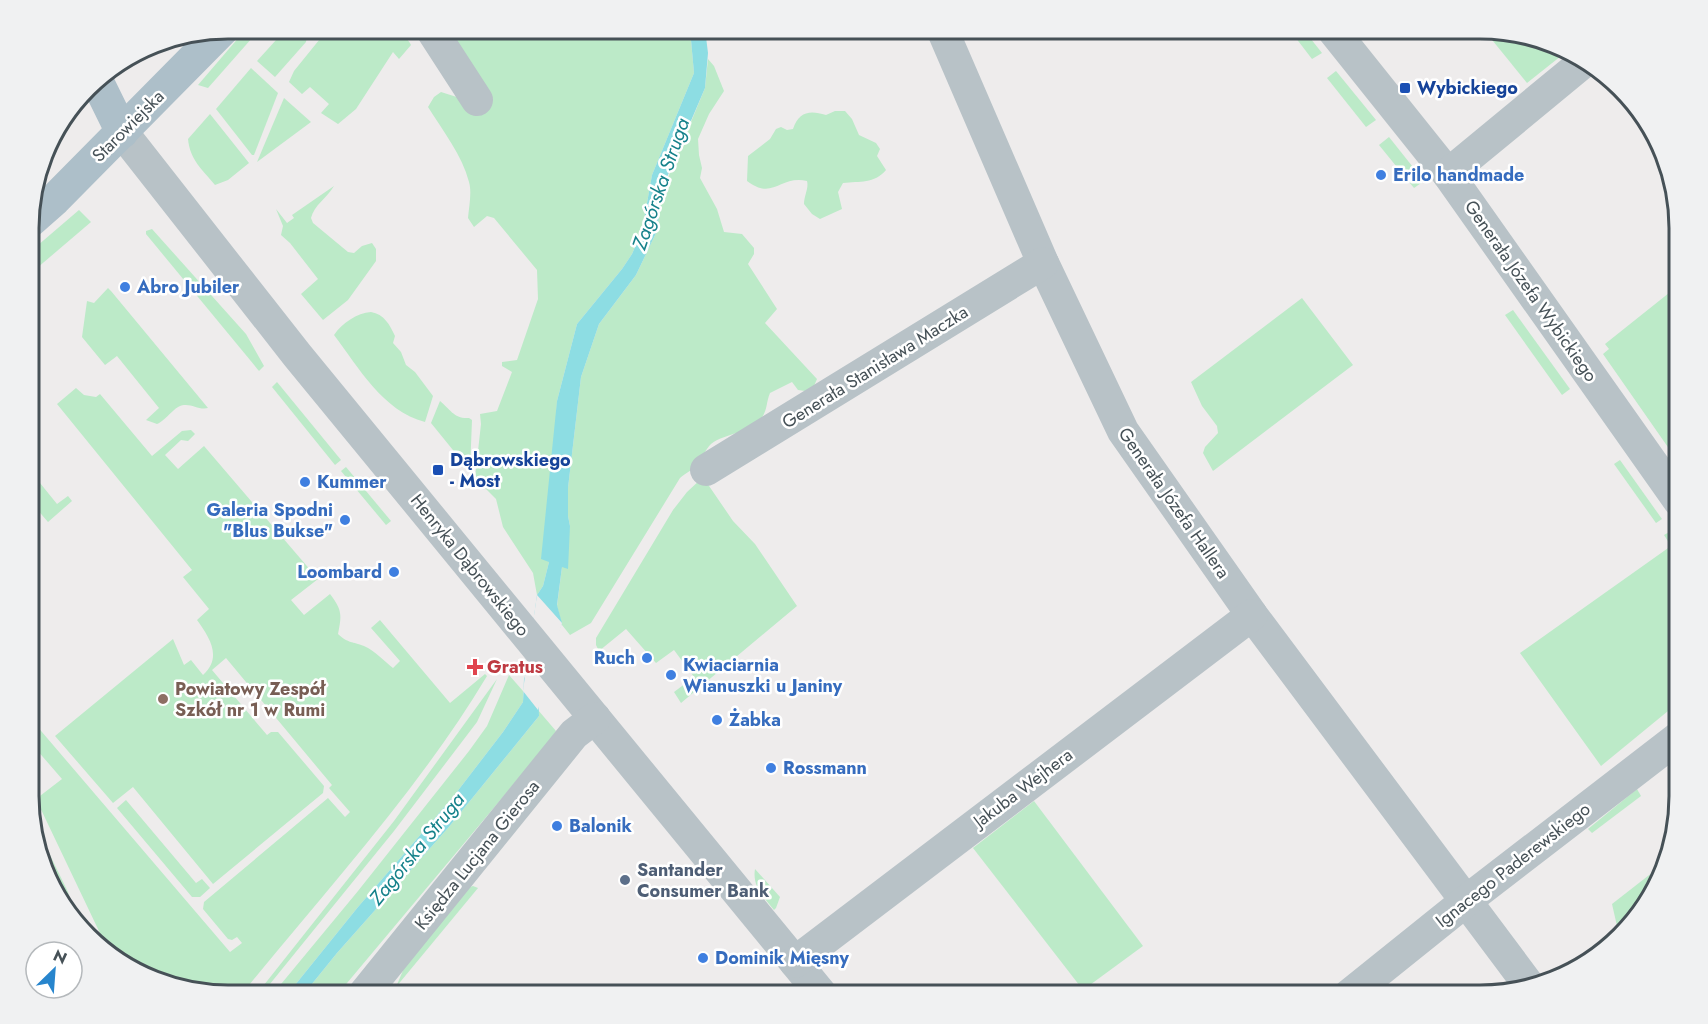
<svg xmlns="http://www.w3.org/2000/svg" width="1708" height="1024" viewBox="0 0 1708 1024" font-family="Jost,sans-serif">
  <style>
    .green { fill: #bceac8 }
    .water { fill: #8ddde3 }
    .pier { fill: #eeecec }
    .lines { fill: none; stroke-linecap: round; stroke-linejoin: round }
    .minor { stroke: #b8c2c7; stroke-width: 32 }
    .major { stroke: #adbfc9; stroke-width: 33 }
    .transit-dot { fill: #1a4fb4; stroke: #fff; stroke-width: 2 }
    .shop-dot { fill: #3f7fe0; stroke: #fff; stroke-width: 2 }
    .health-dot { fill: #e0444e; stroke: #fff; stroke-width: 2 }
    .education-dot { fill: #8d6e63; stroke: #fff; stroke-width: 2 }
    .service-dot { fill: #5c6f8a; stroke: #fff; stroke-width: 2 }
    .labels { text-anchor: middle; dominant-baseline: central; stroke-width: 5; stroke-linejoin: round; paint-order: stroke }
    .transit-label { font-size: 18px; font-weight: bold; fill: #164399; stroke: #fff; text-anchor: start }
    .street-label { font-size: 18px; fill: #465157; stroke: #fff }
    .shop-label { font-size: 18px; font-weight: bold; fill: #366cbe; stroke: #fff; text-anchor: start }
    .health-label { font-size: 18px; font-weight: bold; fill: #be3a42; stroke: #fff; text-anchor: start }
    .education-label { font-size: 18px; font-weight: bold; fill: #785e54; stroke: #fff; text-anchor: start }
    .service-label { font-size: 18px; font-weight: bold; fill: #4e5e75; stroke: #fff; text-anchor: start }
    .water-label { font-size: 20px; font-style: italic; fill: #16828b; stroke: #fff }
    .rim { fill: none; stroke: #465157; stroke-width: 3 }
  </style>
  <rect width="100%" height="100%" fill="#eeecec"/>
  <g class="green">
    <polygon points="246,29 260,29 208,88 198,85"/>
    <polygon points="286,29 301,29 307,33 306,42 275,77 257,61"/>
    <path d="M 328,29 L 381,29 L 387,36 C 398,38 406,34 411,45 L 399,59 L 393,52 L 356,109 L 338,124 L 321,113 L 329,104 L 310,87 L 302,94 L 289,82 L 294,71 Z"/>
    <path d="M 447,29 L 690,29 L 694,73 L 652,175 L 642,231 L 632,254 L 622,269 L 577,324 L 557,401 L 549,562 L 543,586 L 537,595 L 533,573 L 503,527 L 496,499 L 475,478 L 481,424 L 480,414 L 497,411 L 512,372 L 502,366 L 502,362 L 517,360 L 538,299 L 537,270 L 494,218 L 487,216 L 474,227 L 468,218 C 469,207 472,192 469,182 C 462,155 443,131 428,107 L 434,97 L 441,92 L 463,99 Z"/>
    <polygon points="1289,29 1303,29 1322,53 1312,59"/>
    <polygon points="1484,30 1566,52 1527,83"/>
    <path d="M 708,59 L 714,66 L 724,91 L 709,114 L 698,139 L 699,155 L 702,168 L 700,178 L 717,209 L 724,232 L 742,234 L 754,248 L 754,254 L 748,264 L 777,309 L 765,323 L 817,379 L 814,386 L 805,391 L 798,390 L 792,382 L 770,393 C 766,402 768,409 761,419 C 751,433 725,433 711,444 C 705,450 703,457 698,463 C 695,469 685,473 680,478 L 591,623 L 570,635 L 562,625 L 557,606 L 562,567 L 570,526 L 568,516 L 568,488 L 581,377 L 599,324 L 636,275 L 657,231 L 662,192 L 705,88 Z"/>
    <polygon points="251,68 278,93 254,155 252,155 216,109"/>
    <polygon points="1336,71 1376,120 1366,127 1327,78"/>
    <polygon points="284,98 311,122 257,162"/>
    <path d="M 835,111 L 845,111 L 852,119 L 859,135 L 876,143 L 880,149 L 877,156 L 886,170 C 874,184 860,181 843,183 L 838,192 L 842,209 L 820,219 L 812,214 L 804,204 C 804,196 809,188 807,181 C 780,175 773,201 747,181 L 748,156 L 770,139 L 776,129 L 781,127 L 787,130 L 793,129 C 799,112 809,110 826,115 Z"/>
    <path d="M 210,114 L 249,163 L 228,180 L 215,185 C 202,169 190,160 188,139 Z"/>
    <polygon points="1389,137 1424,181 1414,188 1379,145"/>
    <path d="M 334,186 C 327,198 314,205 311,218 L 313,223 L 348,252 L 354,253 L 362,246 L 372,243 L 376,249 L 376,261 L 348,300 L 323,320 L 301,294 L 318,279 L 290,243 L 281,235 L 283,226 L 276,209 L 287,223 L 294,218 L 292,215 Z"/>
    <polygon points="79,210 91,222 30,274 30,252"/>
    <polygon points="152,229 246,334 264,366 259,371 146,234 146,231"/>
    <polygon points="1679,285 1679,463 1603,354 1609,349 1605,344"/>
    <path d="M 108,288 L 111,291 L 208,408 C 199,410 192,404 184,405 C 175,405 167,420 157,424 L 146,420 L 159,408 L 117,356 L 105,365 L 82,337 L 87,301 L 94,303 Z"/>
    <polygon points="1302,298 1353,365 1213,471 1203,453 1205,447 1218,433 1217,426 1202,406 1191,382"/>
    <polygon points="1513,310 1570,389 1562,395 1505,315"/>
    <path d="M 371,312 C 384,314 390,325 395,336 L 393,343 L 401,352 L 406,365 L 415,372 L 433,396 L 425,422 C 383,411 359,368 334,335 C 342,323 357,313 371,312 Z"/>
    <polygon points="277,382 341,460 335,465 272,387"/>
    <path d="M 76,388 L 84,395 L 96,397 L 100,394 L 152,456 L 182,431 L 191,430 L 195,434 L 188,441 L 181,440 L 165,455 L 178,469 L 204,446 L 318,579 L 291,600 L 304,615 L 330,594 C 342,610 342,614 338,634 C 349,644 352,641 364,646 C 375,651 384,661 393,668 L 400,661 L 371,628 L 380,620 L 450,703 L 485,674 L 487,676 C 418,791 325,891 241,995 L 228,995 L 128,969 L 108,950 L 36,799 L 62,779 L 30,742 L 30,718 L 230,952 L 242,943 L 237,937 L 232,940 L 228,939 L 203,909 L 204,902 L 328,798 L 345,817 L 350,812 L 329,788 L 332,785 L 226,658 L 212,670 L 267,735 L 271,732 L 278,732 L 324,786 L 323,793 L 213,884 L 133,787 L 113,803 L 55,736 L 173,639 L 184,665 L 191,660 L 203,675 C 223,657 209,637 197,620 L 209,609 L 183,577 L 192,570 L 57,404 Z"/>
    <path d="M 440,401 C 450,409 454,419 469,418 L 472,420 L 470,471 L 431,423 Z"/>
    <polygon points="1620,460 1662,519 1656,523 1614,464"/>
    <polygon points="346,467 391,521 386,525 341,471"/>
    <polygon points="701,479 707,483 733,521 755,544 797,606 681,703 674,692 694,677 674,650 656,663 626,629 599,651 596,645 596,638 673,510 687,492"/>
    <polygon points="40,483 57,504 68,496 72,501 48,522 30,501 30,489"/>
    <polygon points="1671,531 1679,543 1679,702 1601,766 1520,653 1671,546 1664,535"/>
    <polygon points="509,675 523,691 523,702 503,732 453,797 358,907 287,995 272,995 358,891 469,751 487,726"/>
    <polygon points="497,679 477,722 394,831 261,995 256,995 394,821"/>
    <polygon points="538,710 556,731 548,743 337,995 303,995 337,953 448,828 539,716"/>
    <polygon points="1637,789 1641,796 1592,833 1588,829"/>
    <polygon points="126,800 196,883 202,879 210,888 200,897 192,897 117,808"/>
    <polygon points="1034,801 1143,946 1083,990 973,848"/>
    <polygon points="30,814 68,892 77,921 30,817"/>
    <polygon points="1662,865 1653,896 1620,929 1617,926 1612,904"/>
    <path d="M 755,869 L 780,897 L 776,908 L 774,910 C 764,897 752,887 755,869 Z"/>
    <polygon points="473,886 478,888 396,987 407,961 470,887"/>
  </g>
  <polygon class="water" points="690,29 705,29 708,53 705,88 667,177 662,193 657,231 636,275 599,324 581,377 568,488 568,516 570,526 568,569 562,567 557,605 562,623 538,688 539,716 448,828 337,953 303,995 287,995 358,907 453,797 503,732 523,702 524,679 534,651 530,645 537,595 543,586 549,562 541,559 557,401 577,324 622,269 632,254 642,231 652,175 694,73"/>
  <polygon class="pier" points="537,595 562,623 552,659 541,689 541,699 538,710 523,691 527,661 531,651 529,649"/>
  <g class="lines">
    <g class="minor">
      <polyline points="431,29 477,100"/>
      <polyline points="942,29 1043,263 1123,431 1252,615 1528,984"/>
      <polyline points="1332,29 1448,174 1679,501"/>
      <polyline points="122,132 297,355 822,995"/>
      <polyline points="1448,174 1585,61"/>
      <polyline points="706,470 1043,263"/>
      <polyline points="795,962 1252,615"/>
      <polyline points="363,995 574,734 595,718"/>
      <polyline points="1349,995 1466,901 1679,737"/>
    </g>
    <g class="major">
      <polyline points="96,79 122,132"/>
      <polyline points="30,221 55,199 223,29"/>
    </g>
  </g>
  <g class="transit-dot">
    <rect x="1399" y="82" width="12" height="12" rx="3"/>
    <rect x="432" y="464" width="12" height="12" rx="3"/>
  </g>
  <g class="shop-dot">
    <circle cx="1381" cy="175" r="6"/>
    <circle cx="125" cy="287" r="6"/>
    <circle cx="305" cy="482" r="6"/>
    <circle cx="345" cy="520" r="6"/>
    <circle cx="394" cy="572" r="6"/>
    <circle cx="647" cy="658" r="6"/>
    <circle cx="671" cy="675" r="6"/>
    <circle cx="717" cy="720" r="6"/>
    <circle cx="771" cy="768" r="6"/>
    <circle cx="557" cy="826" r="6"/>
    <circle cx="703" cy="958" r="6"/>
  </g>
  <path class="health-dot" d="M472 658h6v6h6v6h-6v6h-6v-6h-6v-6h6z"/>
  <circle class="education-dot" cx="163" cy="699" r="6"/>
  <circle class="service-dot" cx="625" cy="880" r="6"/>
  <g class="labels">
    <g class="transit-label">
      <text x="1417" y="88">Wybickiego</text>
      <text x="450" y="460">Dąbrowskiego<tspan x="450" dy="21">- Most</tspan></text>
    </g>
    <g class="street-label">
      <text transform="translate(128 126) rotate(-45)">Starowiejska</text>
      <text transform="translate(1531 291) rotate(55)">Generała Józefa Wybickiego</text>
      <text transform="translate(875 367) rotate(-32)">Generała Stanisława Maczka</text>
      <text transform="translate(1174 503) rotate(55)">Generała Józefa Hallera</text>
      <text transform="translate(470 565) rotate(51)">Henryka Dąbrowskiego</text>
      <text transform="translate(1023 788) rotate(-37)">Jakuba Wejhera</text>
      <text transform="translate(477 855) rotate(-51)">Księdza Lucjana Gierosa</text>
      <text transform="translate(1513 865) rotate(-38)">Ignacego Paderewskiego</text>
    </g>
    <g class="shop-label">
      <text x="1393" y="175">Erilo handmade</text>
      <text x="137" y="287">Abro Jubiler</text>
      <text x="317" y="482">Kummer</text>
      <text x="333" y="510" text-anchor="end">Galeria Spodni<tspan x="333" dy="21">"Blus Bukse"</tspan></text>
      <text x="382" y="572" text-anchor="end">Loombard</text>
      <text x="635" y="658" text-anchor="end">Ruch</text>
      <text x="683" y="665">Kwiaciarnia<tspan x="683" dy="21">Wianuszki u Janiny</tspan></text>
      <text x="729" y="720">Żabka</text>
      <text x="783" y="768">Rossmann</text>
      <text x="569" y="826">Balonik</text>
      <text x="715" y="958">Dominik Mięsny</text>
    </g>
    <g class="health-label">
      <text x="487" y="667">Gratus</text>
    </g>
    <g class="education-label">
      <text x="175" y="689">Powiatowy Zespół<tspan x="175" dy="21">Szkół nr 1 w Rumi</tspan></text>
    </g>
    <g class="service-label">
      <text x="637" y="870">Santander<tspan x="637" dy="21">Consumer Bank</tspan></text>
    </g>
    <g class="water-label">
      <text transform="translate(661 184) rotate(-71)">Zagórska Struga</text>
      <text transform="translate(417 849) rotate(-51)">Zagórska Struga</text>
    </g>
  </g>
  <path d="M0 0H1708V1024H0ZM228 39H1480A189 189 0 0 1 1669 228V796A189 189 0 0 1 1480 985H228A189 189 0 0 1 39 796V228A189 189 0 0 1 228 39Z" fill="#f0f1f2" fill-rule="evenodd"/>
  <path class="rim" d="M228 39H1480A189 189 0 0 1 1669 228V796A189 189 0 0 1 1480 985H228A189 189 0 0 1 39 796V228A189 189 0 0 1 228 39Z"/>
  <g transform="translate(54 970) rotate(25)"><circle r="28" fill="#ffffff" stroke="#b5b9bc" stroke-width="1.5"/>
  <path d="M0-4.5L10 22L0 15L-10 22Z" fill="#2785cd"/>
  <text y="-9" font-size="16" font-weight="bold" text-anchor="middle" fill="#465157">N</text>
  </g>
</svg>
